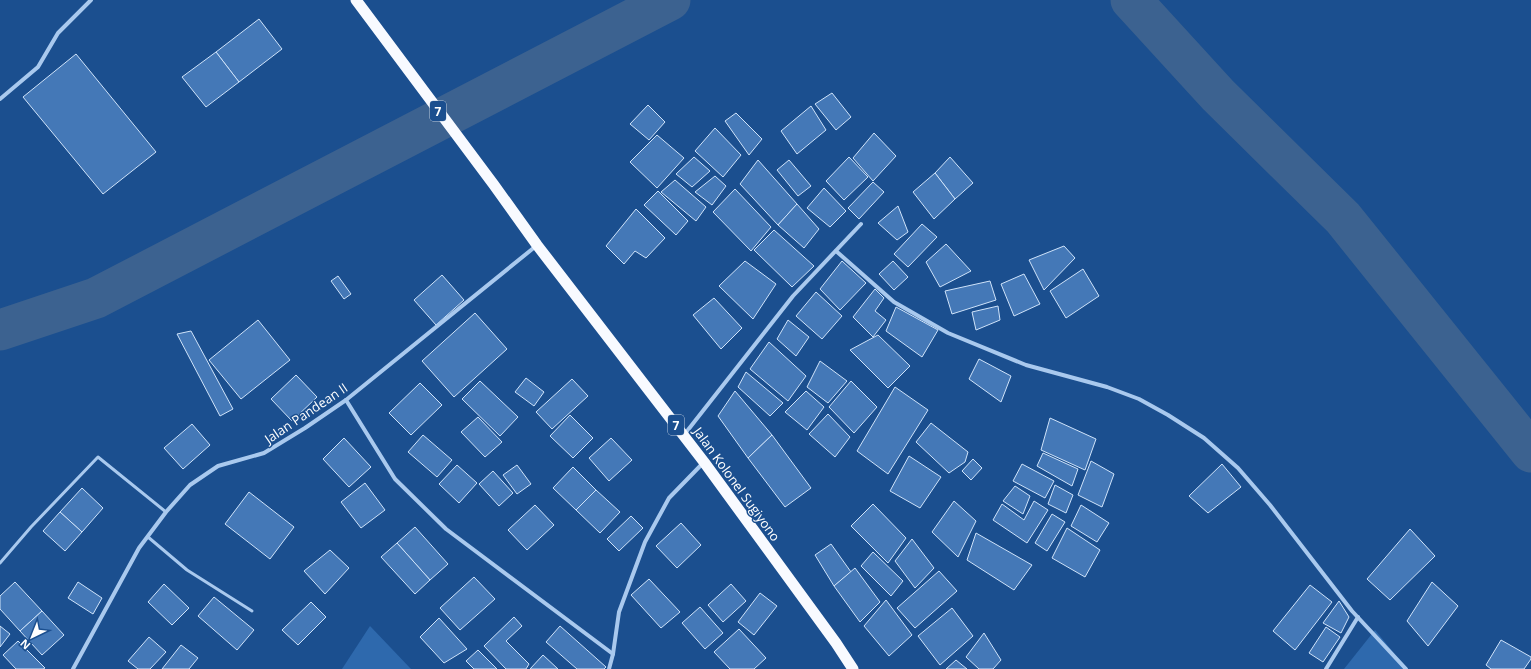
<svg xmlns="http://www.w3.org/2000/svg" width="1531" height="669" viewBox="0 0 1531 669" font-family="'Open Sans',sans-serif">
  <style>
    .green { fill: #2e69ad }
    .lines { fill: none; stroke-linecap: round; stroke-linejoin: round }
    .river { stroke: #3c6290; stroke-width: 41 }
    .building { fill: #4478b7; stroke: #cfe3fa }
    .service { stroke: #a9c9ee; stroke-width: 3 }
    .minor { stroke: #a9c9ee; stroke-width: 4 }
    .trunk { stroke: #f8faff; stroke-width: 11 }
    .labels { text-anchor: middle; dominant-baseline: central; stroke-width: 3; stroke-linejoin: round; paint-order: stroke }
    .shield { fill: #1b4f8f; stroke: #bbcadd; stroke-width: 1 }
    .shield-label { font-size: 12px; font-weight: bold; fill: #fff }
    .street-label { font-size: 13px; fill: #fff; stroke: #1b4f8f }
  </style>
  <rect width="100%" height="100%" fill="#1b4f8f"/>
  <g class="green">
    <polygon points="370,626 411,669 342,669"/>
    <polygon points="1375,630 1407,669 1344,669"/>
  </g>
  <g class="lines">
    <g class="river">
      <polyline points="1131,0 1218,95 1343,218 1531,452"/>
      <polyline points="0,330 96,298 670,0"/>
    </g>
  </g>
  <g class="building">
    <polygon points="259,19 282,49 239,82 216,52"/>
    <polygon points="216,52 239,82 206,107 182,77"/>
    <polygon points="76,54 156,152 103,194 23,97"/>
    <polygon points="832,93 851,117 836,130 815,104"/>
    <polygon points="648,105 665,122 649,140 630,124"/>
    <polygon points="811,106 826,130 797,154 781,131"/>
    <polygon points="736,113 762,139 749,155 725,121"/>
    <polygon points="715,128 741,155 723,177 695,151"/>
    <polygon points="874,133 896,156 873,181 853,158"/>
    <polygon points="657,135 684,158 657,188 630,162"/>
    <polygon points="694,157 710,171 692,187 676,174"/>
    <polygon points="849,157 868,177 844,200 826,181"/>
    <polygon points="950,157 973,183 955,199 935,173"/>
    <polygon points="758,160 797,204 778,225 740,184"/>
    <polygon points="789,160 811,186 798,196 777,170"/>
    <polygon points="935,173 955,199 934,219 913,192"/>
    <polygon points="715,176 726,186 712,205 695,192"/>
    <polygon points="675,180 706,207 696,221 661,192"/>
    <polygon points="873,182 884,192 859,219 848,208"/>
    <polygon points="824,188 846,211 830,227 807,208"/>
    <polygon points="735,189 771,227 751,251 713,212"/>
    <polygon points="658,191 688,221 676,235 644,205"/>
    <polygon points="797,204 819,229 804,248 778,225"/>
    <polygon points="898,206 908,232 897,240 878,223"/>
    <polygon points="636,209 665,238 646,258 635,251 624,264 606,246"/>
    <polygon points="922,224 937,237 908,267 894,254"/>
    <polygon points="774,230 814,266 792,287 754,250"/>
    <polygon points="946,244 971,271 940,287 926,262"/>
    <polygon points="1064,246 1075,258 1044,290 1029,260"/>
    <polygon points="745,261 776,284 753,319 719,286"/>
    <polygon points="842,261 866,283 840,310 820,289"/>
    <polygon points="893,261 908,277 894,290 879,274"/>
    <polygon points="1083,269 1099,296 1066,318 1050,291"/>
    <polygon points="1024,274 1040,304 1014,316 1001,284"/>
    <polygon points="442,275 464,300 436,325 414,300"/>
    <polygon points="338,276 351,294 344,299 331,281"/>
    <polygon points="990,281 996,300 952,314 945,291"/>
    <polygon points="875,289 884,298 875,311 886,320 873,337 853,317"/>
    <polygon points="816,292 842,316 822,339 796,316"/>
    <polygon points="714,298 742,328 721,349 693,315"/>
    <polygon points="998,306 1000,320 976,330 972,312"/>
    <polygon points="896,307 938,330 922,357 886,331"/>
    <polygon points="475,313 507,349 454,397 422,361"/>
    <polygon points="258,320 290,360 241,399 209,360"/>
    <polygon points="788,320 809,337 796,356 777,339"/>
    <polygon points="191,331 233,409 220,416 177,334"/>
    <polygon points="878,335 910,366 888,388 850,350"/>
    <polygon points="769,342 806,376 788,401 750,369"/>
    <polygon points="979,359 1011,376 1001,402 969,379"/>
    <polygon points="820,361 847,381 828,403 807,387"/>
    <polygon points="746,372 783,403 770,416 738,387"/>
    <polygon points="296,375 317,397 292,421 271,399"/>
    <polygon points="526,378 544,392 534,406 515,392"/>
    <polygon points="572,379 588,396 552,429 536,412"/>
    <polygon points="480,381 518,417 500,436 462,399"/>
    <polygon points="851,381 877,407 854,433 829,407"/>
    <polygon points="420,383 442,405 411,435 389,413"/>
    <polygon points="895,387 928,410 888,474 857,451"/>
    <polygon points="735,391 772,435 748,458 718,416"/>
    <polygon points="806,391 824,407 807,430 785,412"/>
    <polygon points="828,414 850,437 835,457 809,434"/>
    <polygon points="570,415 593,438 573,458 550,436"/>
    <polygon points="478,417 502,442 485,457 461,432"/>
    <polygon points="1050,418 1096,439 1085,470 1041,450"/>
    <polygon points="931,423 968,452 965,462 949,473 916,442"/>
    <polygon points="192,424 210,445 183,469 164,448"/>
    <polygon points="423,435 452,460 437,477 408,452"/>
    <polygon points="772,435 811,488 785,507 748,458"/>
    <polygon points="344,438 371,467 349,487 323,459"/>
    <polygon points="611,438 632,460 609,481 589,458"/>
    <polygon points="1043,453 1078,469 1072,486 1037,466"/>
    <polygon points="909,456 941,477 920,508 890,491"/>
    <polygon points="973,459 982,468 971,480 962,471"/>
    <polygon points="1091,461 1114,474 1102,507 1078,495"/>
    <polygon points="1022,464 1054,481 1045,498 1013,481"/>
    <polygon points="1222,464 1241,487 1208,513 1189,496"/>
    <polygon points="457,465 477,483 459,503 439,484"/>
    <polygon points="517,465 531,484 517,494 503,475"/>
    <polygon points="573,467 596,490 576,510 553,488"/>
    <polygon points="493,471 513,493 499,506 479,484"/>
    <polygon points="365,483 385,510 361,528 341,502"/>
    <polygon points="1055,485 1073,495 1066,513 1048,504"/>
    <polygon points="1015,486 1030,496 1023,514 1003,501"/>
    <polygon points="82,488 103,508 82,532 60,512"/>
    <polygon points="596,490 620,512 600,533 576,510"/>
    <polygon points="249,492 294,527 270,559 225,524"/>
    <polygon points="954,501 976,521 958,557 932,532"/>
    <polygon points="1034,501 1048,510 1027,543 993,520 1002,504 1024,520"/>
    <polygon points="873,504 906,538 888,563 851,526"/>
    <polygon points="535,505 554,525 527,550 508,530"/>
    <polygon points="1081,505 1109,523 1097,542 1071,526"/>
    <polygon points="60,512 82,532 65,551 43,531"/>
    <polygon points="1052,514 1065,522 1047,551 1035,543"/>
    <polygon points="631,516 643,528 619,551 607,539"/>
    <polygon points="681,523 701,545 677,568 656,546"/>
    <polygon points="415,527 448,564 430,580 397,543"/>
    <polygon points="1067,528 1100,550 1085,577 1052,558"/>
    <polygon points="1410,529 1435,556 1390,600 1367,579"/>
    <polygon points="976,533 1032,565 1014,590 967,560"/>
    <polygon points="912,539 934,568 915,588 895,561"/>
    <polygon points="397,543 430,580 415,594 381,557"/>
    <polygon points="831,544 851,572 834,586 815,555"/>
    <polygon points="330,550 349,568 325,594 304,571"/>
    <polygon points="873,552 903,581 891,596 861,566"/>
    <polygon points="855,568 880,602 860,622 834,586"/>
    <polygon points="939,571 957,591 915,628 897,608"/>
    <polygon points="474,577 495,599 460,630 440,608"/>
    <polygon points="649,579 680,612 661,628 631,595"/>
    <polygon points="15,582 42,611 20,631 0,609 0,596"/>
    <polygon points="78,582 102,598 93,614 68,598"/>
    <polygon points="1432,582 1458,606 1428,646 1407,621"/>
    <polygon points="164,584 189,608 172,625 148,602"/>
    <polygon points="731,584 746,601 723,622 708,605"/>
    <polygon points="1310,585 1332,602 1295,650 1273,631"/>
    <polygon points="760,593 777,606 754,635 738,622"/>
    <polygon points="214,597 254,630 237,650 198,616"/>
    <polygon points="886,600 912,635 889,656 864,626"/>
    <polygon points="1339,601 1349,617 1341,633 1323,623"/>
    <polygon points="311,602 326,617 298,645 282,630"/>
    <polygon points="700,607 723,633 705,649 682,623"/>
    <polygon points="952,608 973,636 940,665 918,636"/>
    <polygon points="42,611 64,635 42,655 20,631"/>
    <polygon points="514,617 522,626 506,641 529,664 526,669 506,669 484,646"/>
    <polygon points="439,618 467,649 444,663 420,637"/>
    <polygon points="0,626 10,634 0,647"/>
    <polygon points="560,626 606,667 604,669 577,669 546,642"/>
    <polygon points="1326,627 1340,637 1323,662 1309,653"/>
    <polygon points="739,629 766,658 754,669 730,669 714,652"/>
    <polygon points="984,633 1001,660 993,669 979,669 966,657"/>
    <polygon points="149,637 166,652 150,669 138,669 128,661"/>
    <polygon points="1501,640 1531,657 1531,659 1524,669 1491,669 1486,665"/>
    <polygon points="18,641 45,668 43,669 16,669 3,655"/>
    <polygon points="181,645 198,658 189,669 162,669"/>
    <polygon points="478,650 497,669 474,669 466,661"/>
    <polygon points="543,655 558,669 530,669"/>
    <polygon points="956,660 967,669 946,669"/>
  </g>
  <g class="lines">
    <g class="service">
      <polyline points="148,537 187,570 252,611"/>
      <polyline points="0,563 31,527 98,457 166,512"/>
    </g>
    <g class="minor">
      <polyline points="0,99 38,67 58,33 91,0"/>
      <polyline points="836,251 894,302 948,333 1026,365 1107,387 1139,399 1168,415 1204,438 1238,468 1270,505 1352,611 1406,669"/>
      <polyline points="346,400 395,479 446,529 613,654"/>
      <polyline points="684,435 793,296 861,224"/>
      <polyline points="73,669 139,548 166,512 190,485 218,466 264,453 305,428 346,400 536,246"/>
      <polyline points="609,669 613,654 619,612 645,542 669,498 704,462"/>
      <polyline points="1326,669 1358,617"/>
    </g>
    <polyline class="trunk" points="356,0 494,185 537,245 704,462 836,643 853,669"/>
  </g>
  <g class="labels">
    <g class="shield">
      <rect x="430" y="101" width="16" height="20" rx="3"/>
      <rect x="668" y="415" width="16" height="20" rx="3"/>
    </g>
    <g class="shield-label">
      <text x="438" y="111">7</text>
      <text x="676" y="425">7</text>
    </g>
    <g class="street-label">
      <text transform="translate(306 413) rotate(-34)">Jalan Pandean II</text>
      <text transform="translate(737 484) rotate(54)">Jalan Kolonel Sugiyono</text>
    </g>
  </g>
  <g transform="translate(32 637) rotate(223)" stroke="#1b4f8f" stroke-width="3" paint-order="stroke">
  <path d="M0-3L7 15L0 10L-7 15Z" fill="#ffffff"/>
  <text y="-6" font-size="11" font-weight="bold" text-anchor="middle" fill="#ffffff">N</text>
  </g>
</svg>
